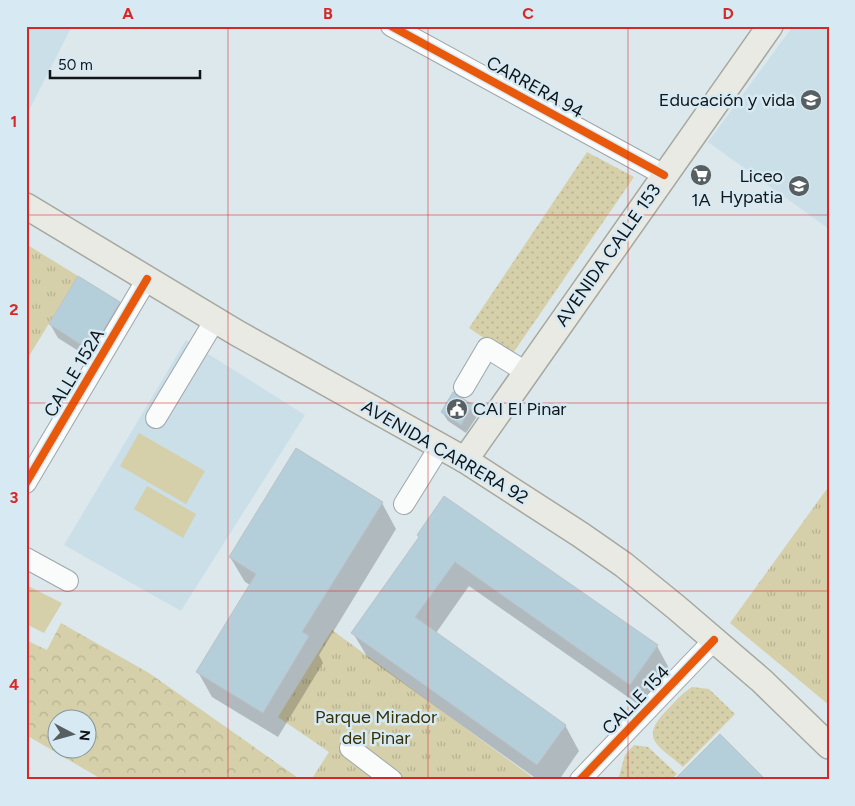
<svg xmlns="http://www.w3.org/2000/svg" width="855" height="806" viewBox="0 0 855 806" font-family="Figtree,sans-serif">
  <style>
    .built { fill: #cbdfe8 }
    .grass { fill: url(#grass-dots) }
    .forest { fill: url(#forest-crowns); fill-rule: evenodd }
    .park { fill: url(#park-tufts) }
    .garden { fill: #d5d0a9 }
    .shadow { fill: #0003 }
    .building { fill: #b5cfda; stroke: #bac2c6 }
    .lines { fill: none; stroke-linecap: round; stroke-linejoin: round }
    .minor-casing { stroke: #9ea6aa; stroke-width: 22 }
    .major-casing { stroke: #a5a89f; stroke-width: 28 }
    .minor { stroke: #fafcfc; stroke-width: 20 }
    .major { stroke: #eaeae4; stroke-width: 25 }
    .cycleway-casing { stroke: #d7eaf3; stroke-width: 11 }
    .cycleway { stroke: #e8590c; stroke-width: 8 }
    .grid { fill: none; stroke: #d62828; stroke-width: 1; stroke-opacity: 0.55 }
    .labels { text-anchor: middle; dominant-baseline: central; stroke-width: 5; stroke-linejoin: round; paint-order: stroke }
    .street-label { font-size: 18px; fill: #0f1518; stroke: #d7eaf3 }
    .poi-label { font-size: 18px; fill: #0f1518; stroke: #d7eaf3; text-anchor: end }
    .park-label { font-size: 18px; fill: #383006; stroke: #d7eaf3 }
    .neatline { fill: none; stroke: #d62828; stroke-width: 2 }
    .grid-label { font-size: 16px; text-anchor: middle; font-weight: bold; fill: #d62828 }
  </style>
  <defs>
    <pattern id="grass-dots" width="8" height="8" patternUnits="userSpaceOnUse" patternTransform="scale(1.25)"><rect width="8" height="8" fill="#d5d0a9"/><path d="M2 2h.1M6 6h.1" fill="none" stroke="#b6b291" stroke-width="1.8" stroke-linecap="round"/></pattern>
    <pattern id="forest-crowns" width="20" height="18" patternUnits="userSpaceOnUse" patternTransform="scale(1.25)"><rect width="20" height="18" fill="#d5d0a9"/><path d="M2 6a3 3 0 1 1 6 0M12 15a3 3 0 1 1 6 0" fill="none" stroke="#b6b291"/></pattern>
    <pattern id="park-tufts" width="24" height="20" patternUnits="userSpaceOnUse" patternTransform="scale(1.25)"><rect width="24" height="20" fill="#d5d0a9"/><path d="M3 7l-1-3M5 7V3M7 7l1-3M15 17l-1-3M17 17v-4M19 17l1-3" fill="none" stroke="#b6b291"/></pattern>
  </defs>
  <rect width="100%" height="100%" fill="#dde8ed"/>
  <g class="built">
    <polygon points="26,26 72,26 26,116"/>
    <polygon points="793,26 829,26 829,229 708,142"/>
    <polygon points="186,340 305,415 181,611 64,545"/>
  </g>
  <g class="grass">
    <polygon points="587,152 634,177 511,356 469,328"/>
    <path d="M 692,687 L 709,689 L 735,714 L 683,767 C 660,746 638,740 666,711 C 674,703 682,693 692,687 Z"/>
    <polygon points="634,745 648,747 677,774 671,780 618,780 625,755"/>
  </g>
  <path class="forest" d="M 61,623 L 149,673 L 301,780 L 103,780 L 26,735 L 26,640 L 47,650 ZM 58,718 L 88,718 L 88,748 L 58,748 Z"/>
  <g class="park">
    <polygon points="26,244 78,276 26,361"/>
    <polygon points="829,486 829,705 730,623"/>
    <polygon points="332,630 536,780 311,780 329,752 278,717"/>
  </g>
  <g class="garden">
    <polygon points="139,433 205,471 186,504 120,466"/>
    <polygon points="147,486 196,514 183,538 134,509"/>
    <polygon points="26,585 62,603 44,633 26,624"/>
  </g>
  <g class="shadow">
    <polygon points="119,303 127,316 99,364 58,338 50,324"/>
    <polygon points="454,394 473,406 478,415 466,433 448,421 442,412"/>
    <polygon points="382,503 396,529 319,655 323,663 278,737 212,697 198,672 250,585 245,582 230,557"/>
    <polygon points="420,538 657,646 671,672 645,709 469,586 436,633 565,725 579,751 559,780 538,780 368,658 353,633"/>
  </g>
  <g class="building">
    <polygon points="78,276 120,302 91,351 49,324"/>
    <polygon points="453,392 473,405 461,425 441,412"/>
    <polygon points="296,448 383,502 302,632 309,636 263,713 196,672 256,574 229,557"/>
    <polygon points="444,496 658,645 630,685 455,562 415,617 566,725 537,765 351,633 419,537 417,535"/>
    <polygon points="720,734 766,780 674,780"/>
  </g>
  <g class="lines">
    <g class="minor-casing">
      <g id="minor">
        <polyline points="391,26 664,175"/>
        <polyline points="464,387 487,348 526,372"/>
        <polyline points="156,418 215,320"/>
        <polyline points="26,483 147,279"/>
        <polyline points="404,504 440,446"/>
        <polyline points="26,558 68,581"/>
        <polyline points="350,748 392,780"/>
        <polyline points="580,780 714,640"/>
      </g>
    </g>
    <g class="major-casing">
      <g id="major">
        <polyline points="26,206 237,333 465,460 581,535 624,565 677,608 762,681 829,746"/>
        <polyline points="465,460 770,26"/>
      </g>
    </g>
    <use href="#minor" class="minor"/>
    <use href="#major" class="major"/>
    <g class="cycleway-casing">
      <g id="cycleway">
        <polyline points="391,26 664,175"/>
        <polyline points="26,483 147,279"/>
        <polyline points="580,780 714,640"/>
      </g>
    </g>
    <use href="#cycleway" class="cycleway"/>
  </g>
  <path class="grid" d="M 228,26 L 228,780M 428,26 L 428,780M 628,26 L 628,780M 26,215 L 829,215M 26,403 L 829,403M 26,591 L 829,591"/>
  <defs>
    <g id="school-disc" transform="scale(1.125)"><circle r="9.5" fill="#575f63" stroke="#d7eaf3"/><path d="M0-5L7-2L0 1L-7-2ZM-4 1L0 2.5L4 1V4Q0 6-4 4Z" fill="#fff"/></g>
    <g id="supermarket-disc" transform="scale(1.125)"><circle r="9.5" fill="#575f63" stroke="#d7eaf3"/><path d="M-6-5.5h2.5l.6 2H6L4.5 2H-2.5L-4.4-4H-6ZM-1.5 3.2a1.3 1.3 0 1 0 .1 0ZM3 3.2a1.3 1.3 0 1 0 .1 0Z" fill="#fff"/></g>
    <g id="civic-disc" transform="scale(1.125)"><circle r="9.5" fill="#575f63" stroke="#d7eaf3"/><path d="M-.6-6.5H3V-4.5H.6V-3L4-1V1h2V6H-6V1h2V-1L-.6-3ZM-1.2 2.5V6h2.4V2.5Z" fill="#fff"/></g>
  </defs>
  <g fill-rule="evenodd">
    <use href="#school-disc" x="811" y="100"/>
    <use href="#supermarket-disc" x="701" y="175"/>
    <use href="#school-disc" x="799" y="186"/>
    <use href="#civic-disc" x="457" y="409"/>
  </g>
  <g class="labels">
    <g class="street-label">
      <text transform="translate(535 87) rotate(29)">CARRERA 94</text>
      <text transform="translate(608 255) rotate(-55)">AVENIDA CALLE 153</text>
      <text transform="translate(74 373) rotate(-59)">CALLE 152A</text>
      <text transform="translate(445 452) rotate(30)">AVENIDA CARRERA 92</text>
      <text transform="translate(636 700) rotate(-46)">CALLE 154</text>
    </g>
    <g class="poi-label">
      <text x="795" y="100">Educación y vida</text>
      <text x="783" y="176">Liceo<tspan x="783" dy="21">Hypatia</tspan></text>
      <text x="701" y="200" text-anchor="middle">1A</text>
      <text x="473" y="409" text-anchor="start">CAI El Pinar</text>
    </g>
    <g class="park-label">
      <text x="376" y="717">Parque Mirador<tspan x="376" dy="21">del Pinar</tspan></text>
    </g>
  </g>
  <rect width="855" height="806" fill="none" stroke="#d7eaf3" stroke-width="55"/>
  <g transform="translate(72 734) rotate(96)"><circle r="24" fill="#d7eaf3" stroke="#87959b"/>
  <path d="M0-4L9 19L0 12L-9 19Z" fill="#575f63"/>
  <text y="-8" font-size="14" font-weight="bold" text-anchor="middle" fill="#0f1518">N</text>
  </g>
  <path d="M50 70v8h150v-8" fill="none" stroke="#0f1518" stroke-width="2.5"/>
  <text x="58" y="70" font-size="15" fill="#0f1518" stroke="#d7eaf3" stroke-width="4" paint-order="stroke">50 m</text>
  <rect x="28" y="28" width="800" height="750" class="neatline"/>
  <g class="grid-label">
    <text x="128" y="19">A</text>
    <text x="328" y="19">B</text>
    <text x="528" y="19">C</text>
    <text x="728" y="19">D</text>
    <text x="14" y="127">1</text>
    <text x="14" y="315">2</text>
    <text x="14" y="503">3</text>
    <text x="14" y="690">4</text>
  </g>
</svg>
